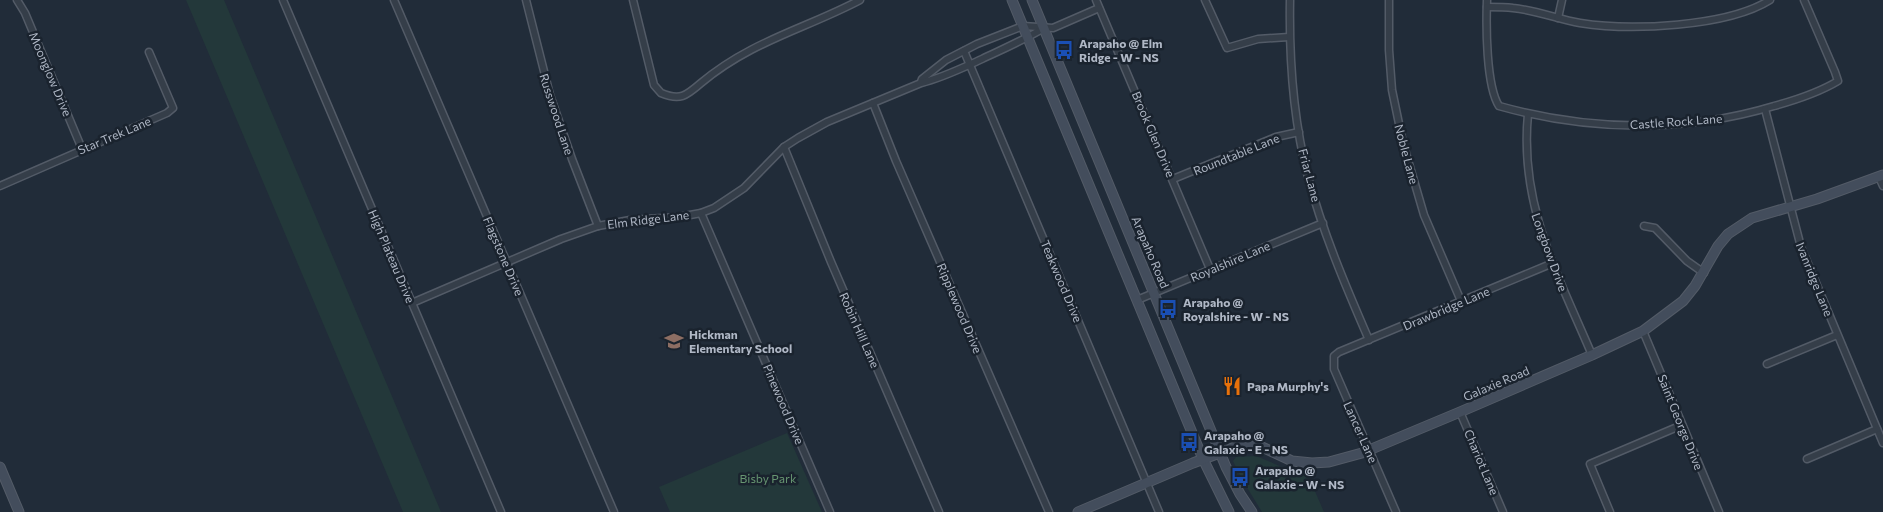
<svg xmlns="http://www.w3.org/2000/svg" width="1883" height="512" viewBox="0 0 1883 512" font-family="Commissioner,sans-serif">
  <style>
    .green { fill: #23383a }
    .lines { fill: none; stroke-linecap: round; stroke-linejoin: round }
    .street-casing { stroke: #535b67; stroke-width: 9 }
    .secondary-casing { stroke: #535b67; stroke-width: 11 }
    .street { stroke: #353e49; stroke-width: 6 }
    .secondary { stroke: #434d5c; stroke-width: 9 }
    .labels { text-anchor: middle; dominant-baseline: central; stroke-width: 5; stroke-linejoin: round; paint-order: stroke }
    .poi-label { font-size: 12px; font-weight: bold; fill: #b0b8c6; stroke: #1a232e; text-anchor: start }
    .street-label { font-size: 12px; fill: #b0b8c6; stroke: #1a232e }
    .park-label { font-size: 12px; fill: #679671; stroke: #1a232e }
  </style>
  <rect width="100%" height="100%" fill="#212c39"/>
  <g class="green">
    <polygon points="186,0 224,0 441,512 403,512"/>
    <polygon points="787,433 822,512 670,512 659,487"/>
    <path d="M 1255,456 C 1275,462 1285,472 1307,473 L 1324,512 L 1262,512 L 1243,481 L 1233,461 L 1236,457 Z"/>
  </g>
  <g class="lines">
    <g class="street-casing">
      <g id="street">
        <polyline points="17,0 25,13 82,149"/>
        <polyline points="283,0 501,512"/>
        <polyline points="394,0 614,512"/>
        <polyline points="526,0 550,95 572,159 598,226"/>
        <path d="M 633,0 L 654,85 L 661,93 C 680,101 686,96 701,83 C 751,41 805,29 860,0"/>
        <polyline points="1096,0 1210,269"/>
        <polyline points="1205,0 1227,48 1258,39 1289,37"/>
        <path d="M 1290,0 C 1289,59 1293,119 1308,177 C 1323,233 1346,287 1369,340"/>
        <polyline points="1389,0 1389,50 1392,90 1403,143 1424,215 1461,301"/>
        <path d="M 1487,0 C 1486,25 1486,86 1499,106 C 1588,131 1685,133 1774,106 C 1796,100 1818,93 1838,81 L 1835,72 L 1804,0"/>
        <path d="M 1487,7 C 1496,7 1505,7 1513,8 C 1535,10 1558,19 1580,23 C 1630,31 1727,27 1770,0"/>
        <polyline points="1558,18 1562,0"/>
        <polyline points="964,51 1159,512"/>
        <polyline points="921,82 922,79 946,60 977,44 1023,26 1053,28 1099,8"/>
        <polyline points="873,103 896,161 1049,512"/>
        <polyline points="1765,109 1801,247 1883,443"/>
        <path d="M 1528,114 C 1519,205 1558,275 1592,355"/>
        <polyline points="784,147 831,262 939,512"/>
        <polyline points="1879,177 1883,186"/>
        <polyline points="1173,179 1276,137 1299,132"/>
        <polyline points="0,186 167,113 173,108 149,52"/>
        <polyline points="701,213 830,512"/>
        <polyline points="1644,226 1655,228 1687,261 1704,273"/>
        <polyline points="1137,300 1323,223"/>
        <path d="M 412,303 L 561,239 L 598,226 L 630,220 L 679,217 L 701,213 L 714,208 L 744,188 L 784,147 L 798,138 L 827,122 L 921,83 C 942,78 962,68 982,59 C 1003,49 1024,40 1044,28"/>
        <polyline points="1643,331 1719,512"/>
        <polyline points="1767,364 1837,335"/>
        <polyline points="1460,412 1503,512"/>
        <polyline points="1807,459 1877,429"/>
        <polyline points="1396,512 1334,369 1334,356 1339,352 1553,263"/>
        <polyline points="1610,512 1590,464 1682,425"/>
      </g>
    </g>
    <g class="secondary-casing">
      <g id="secondary">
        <polyline points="1012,0 1203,459 1229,512"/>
        <polyline points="1032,0 1226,467 1240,494 1252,512"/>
        <polyline points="0,467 19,512"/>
        <polyline points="1078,512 1193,463 1238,446 1260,446 1292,461 1312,463 1329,462 1362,453 1460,412 1592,355 1643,331 1683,301 1695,286 1718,246 1728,234 1752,218 1817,199 1883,175"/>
      </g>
    </g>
    <use href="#street" class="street"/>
    <use href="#secondary" class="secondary"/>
  </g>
  <defs>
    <g id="bus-bare" transform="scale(1.5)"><path d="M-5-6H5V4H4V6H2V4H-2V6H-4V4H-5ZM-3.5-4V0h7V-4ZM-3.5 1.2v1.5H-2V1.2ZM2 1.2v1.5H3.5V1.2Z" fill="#1a4fb4" stroke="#1a232e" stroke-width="2.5" paint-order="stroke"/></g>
    <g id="school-bare" transform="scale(1.5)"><path d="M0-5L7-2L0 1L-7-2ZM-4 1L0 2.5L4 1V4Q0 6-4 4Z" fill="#8d6e63" stroke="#1a232e" stroke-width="2.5" paint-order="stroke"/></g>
    <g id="restaurant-bare" transform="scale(1.5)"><path d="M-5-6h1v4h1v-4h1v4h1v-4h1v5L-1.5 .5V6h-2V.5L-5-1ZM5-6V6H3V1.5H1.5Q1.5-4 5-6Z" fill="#e8710a" stroke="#1a232e" stroke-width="2.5" paint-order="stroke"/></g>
  </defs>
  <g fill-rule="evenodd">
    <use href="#bus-bare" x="1064" y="50"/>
    <use href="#bus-bare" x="1168" y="309"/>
    <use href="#school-bare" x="674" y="341"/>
    <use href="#restaurant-bare" x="1232" y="386"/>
    <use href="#bus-bare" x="1189" y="442"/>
    <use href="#bus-bare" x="1240" y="477"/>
  </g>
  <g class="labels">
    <g class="poi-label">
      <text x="1079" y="43">Arapaho @ Elm<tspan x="1079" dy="14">Ridge - W - NS</tspan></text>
      <text x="1183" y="302">Arapaho @<tspan x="1183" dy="14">Royalshire - W - NS</tspan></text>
      <text x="689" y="334">Hickman<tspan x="689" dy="14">Elementary School</tspan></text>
      <text x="1247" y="386">Papa Murphy's</text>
      <text x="1204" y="435">Arapaho @<tspan x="1204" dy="14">Galaxie - E - NS</tspan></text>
      <text x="1255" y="470">Arapaho @<tspan x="1255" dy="14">Galaxie - W - NS</tspan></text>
    </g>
    <g class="street-label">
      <text transform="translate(51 74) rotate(67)">Moonglow Drive</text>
      <text transform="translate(557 114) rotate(72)">Russwood Lane</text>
      <text transform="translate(1676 121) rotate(-4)">Castle Rock Lane</text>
      <text transform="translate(1154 134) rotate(67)">Brook Glen Drive</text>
      <text transform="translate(114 135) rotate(-23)">Star Trek Lane</text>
      <text transform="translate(1236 154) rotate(-22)">Roundtable Lane</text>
      <text transform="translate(1407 154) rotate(75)">Noble Lane</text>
      <text transform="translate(1310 175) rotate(75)">Friar Lane</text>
      <text transform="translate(648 219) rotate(-7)">Elm Ridge Lane</text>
      <text transform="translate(1151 252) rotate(67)">Arapaho Road</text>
      <text transform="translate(1550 252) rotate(70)">Longbow Drive</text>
      <text transform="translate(392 256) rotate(67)">High Plateau Drive</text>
      <text transform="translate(504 256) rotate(67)">Flagstone Drive</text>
      <text transform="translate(1230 261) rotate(-23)">Royalshire Lane</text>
      <text transform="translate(1815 279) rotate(68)">Ivanridge Lane</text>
      <text transform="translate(1062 281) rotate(67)">Teakwood Drive</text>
      <text transform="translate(960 308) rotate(67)">Ripplewood Drive</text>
      <text transform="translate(1446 308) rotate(-23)">Drawbridge Lane</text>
      <text transform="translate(860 330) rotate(66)">Robin Hill Lane</text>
      <text transform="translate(1496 383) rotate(-23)">Galaxie Road</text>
      <text transform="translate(784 404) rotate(67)">Pinewood Drive</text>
      <text transform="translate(1681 422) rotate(68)">Saint George Drive</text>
      <text transform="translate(1361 432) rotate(66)">Lancer Lane</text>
      <text transform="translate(1482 462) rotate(67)">Chariot Lane</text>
    </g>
    <g class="park-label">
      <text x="768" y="478">Bisby Park</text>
    </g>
  </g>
</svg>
